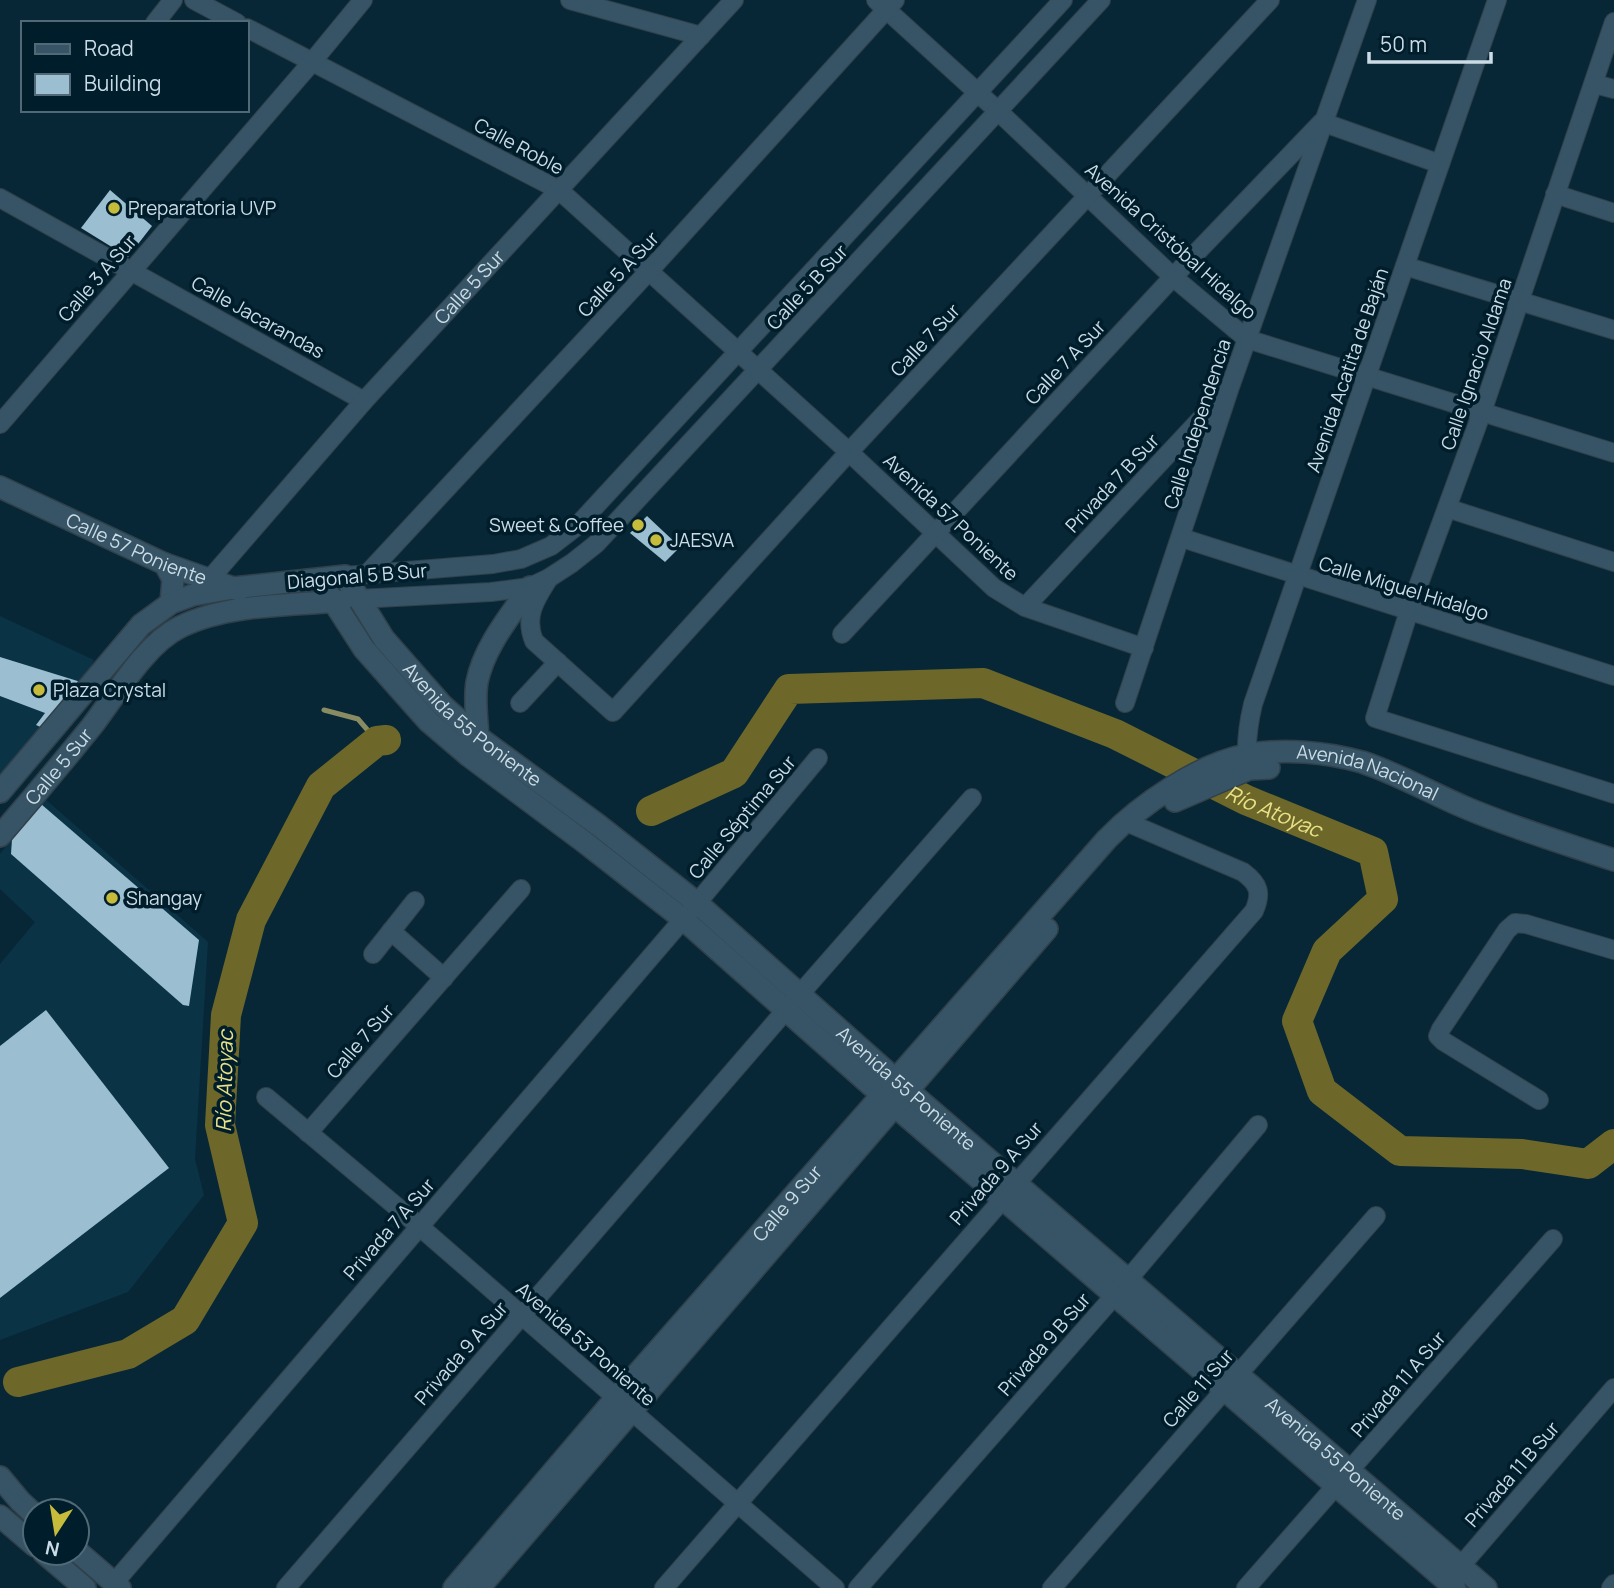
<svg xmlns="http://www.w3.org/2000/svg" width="1614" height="1588" viewBox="0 0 1614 1588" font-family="Manrope,sans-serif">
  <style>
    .built { fill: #0a3346 }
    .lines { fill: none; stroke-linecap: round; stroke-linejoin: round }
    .stream { stroke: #898b62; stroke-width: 5 }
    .river { stroke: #6d682a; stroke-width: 30 }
    .building { fill: #9cbed1 }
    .minor-casing { stroke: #31404b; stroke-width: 20 }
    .tertiary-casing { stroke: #31404b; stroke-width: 24 }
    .secondary-casing { stroke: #31404b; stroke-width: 24 }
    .minor { stroke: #365465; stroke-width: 18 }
    .tertiary { stroke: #365465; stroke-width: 21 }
    .secondary { stroke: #365465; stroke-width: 21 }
    .poi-dot { fill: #c7bb3c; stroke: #001d2c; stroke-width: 2.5 }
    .labels { text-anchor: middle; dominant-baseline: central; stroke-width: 7; stroke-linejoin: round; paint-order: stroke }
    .street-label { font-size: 19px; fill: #cbdce6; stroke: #001d2c }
    .poi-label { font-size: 19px; fill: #cbdce6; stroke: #001d2c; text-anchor: start }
    .water-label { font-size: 21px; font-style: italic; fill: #e8e186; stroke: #001d2c }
  </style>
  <rect width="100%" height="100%" fill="#082736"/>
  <g class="built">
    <polygon points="0,616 94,660 84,683 0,782"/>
    <polygon points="44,798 208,942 195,1159 204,1195 128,1292 0,1340 0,964 35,922 0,889 0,854"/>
  </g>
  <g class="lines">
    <polyline class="stream" points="324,710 358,719 377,741"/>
    <g class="river">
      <path id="s1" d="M 651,811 L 734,773 L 789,689 L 983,683 L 1115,734 L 1246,800 L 1373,852 L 1383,899 L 1327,951 L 1297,1021 L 1322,1091 L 1400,1151 L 1522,1154 L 1588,1164 L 1614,1144"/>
      <polyline points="18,1382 128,1354 185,1320 243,1223 220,1125 226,1015 251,920 321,786 377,741 386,740"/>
    </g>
  </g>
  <g class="building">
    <polygon points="110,190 152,226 128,257 81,228"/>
    <polygon points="647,516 680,547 665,562 630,533"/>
    <polygon points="0,657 84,683 45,729 36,725 45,713 0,696"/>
    <polygon points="41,804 199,940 189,1006 183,1005 11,854 12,839"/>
    <polygon points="46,1010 169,1168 0,1298 0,1046"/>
  </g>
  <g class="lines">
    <g class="minor-casing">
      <g id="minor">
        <polyline points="194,0 237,23"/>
        <polyline points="570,0 701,36"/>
        <polyline points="876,0 999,112 1173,277 1247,339 1614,453"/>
        <polyline points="1614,22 1482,412 1409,611 1375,718 1614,794"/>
        <polyline points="155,23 173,0"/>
        <polyline points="247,28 559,190 849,452 994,588 1025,607 1144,648"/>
        <polyline points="1595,84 1614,89"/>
        <polyline points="1555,194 1614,213"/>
        <polyline points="0,198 364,401"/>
        <polyline points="1405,266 1614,330"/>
        <polyline points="0,424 312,62 363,0"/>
        <polyline points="1447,508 1614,562"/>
        <polyline points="1182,538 1614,676"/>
        <polyline points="368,573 649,271 895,0"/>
        <polyline points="345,576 493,564 521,559 551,546 577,526 1063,0"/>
        <path d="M 549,578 C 535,600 524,616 534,641 L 613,712 L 849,452 L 1270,0"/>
        <path id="s2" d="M 209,580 L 364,401 L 734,0"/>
        <polyline points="358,599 491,592 530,587 549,578 572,563 596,544 1101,0"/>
        <polyline points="1025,607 1226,392"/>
        <polyline points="842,634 1173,277 1322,122 1440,164"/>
        <polyline points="520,703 558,662"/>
        <polyline points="1125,703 1230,387 1367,0"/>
        <path d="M 1248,767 C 1245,745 1248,725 1253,704 L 1497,0"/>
        <polyline points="391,931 444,978"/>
        <polyline points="373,954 415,901"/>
        <polyline points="266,1097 404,1213 835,1588"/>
        <polyline points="1539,1100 1443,1041 1438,1036 1441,1029 1507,930 1515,923 1526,924 1614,950"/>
        <polyline points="308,1133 521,889"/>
        <polyline points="1453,1575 1614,1388"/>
        <polyline points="114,1583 697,903 818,758"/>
        <polyline points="286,1588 786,1010 972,798"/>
        <path d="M 664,1588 L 1254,911 C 1262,893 1259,884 1243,872 L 1124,821"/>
        <polyline points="858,1588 1115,1295 1258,1125"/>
        <polyline points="1052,1588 1376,1216"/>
        <polyline points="1246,1588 1553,1239"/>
        <polyline points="1611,1588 1614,1584"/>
      </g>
    </g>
    <g class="tertiary-casing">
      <g id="tertiary">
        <path id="s3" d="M 0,487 L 165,564 L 239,590"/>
      </g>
    </g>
    <g class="secondary-casing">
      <g id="secondary">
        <polyline points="165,564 173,579 171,603"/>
        <polyline points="319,579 364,649 428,721 469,756 587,844 683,919 882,1095 1455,1588"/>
        <path d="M 478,737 C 477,719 474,700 477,682 C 484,647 510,616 530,587"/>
        <path id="s4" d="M 0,792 L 141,625 L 171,603 L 193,595 L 233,588 L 345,576 L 384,639 L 442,705 L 478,737 L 598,825 L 697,903 L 896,1080 L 1486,1588"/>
        <polyline points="1175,801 1249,769 1269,768"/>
        <path id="s5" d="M 0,836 C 31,800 62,763 92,726 C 116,695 145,644 180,627 C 226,604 291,605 342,601"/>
        <polyline points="0,1477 20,1501 35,1515"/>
        <polyline points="0,1516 35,1546"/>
        <polyline points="77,1551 120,1588"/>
        <polyline points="44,1553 85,1588"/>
        <path id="s6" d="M 454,1588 L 616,1398 L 1107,839 C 1140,805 1199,764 1246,755 C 1283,748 1326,752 1362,762 C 1396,773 1431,793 1464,807 C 1513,828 1564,843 1614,860"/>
        <polyline points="479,1588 1047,929"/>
      </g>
    </g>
    <use href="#minor" class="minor"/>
    <use href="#tertiary" class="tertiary"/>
    <use href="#secondary" class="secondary"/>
  </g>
  <g class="poi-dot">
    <circle cx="114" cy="208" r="7"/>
    <circle cx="638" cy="525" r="7"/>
    <circle cx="656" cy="540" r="7"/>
    <circle cx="39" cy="690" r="7"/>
    <circle cx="112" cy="898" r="7"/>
  </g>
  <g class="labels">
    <g class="street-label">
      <text transform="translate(519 146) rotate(28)">Calle Roble</text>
      <text transform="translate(1171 241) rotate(42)">Avenida Cristóbal Hidalgo</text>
      <text transform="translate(618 274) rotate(-47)">Calle 5 A Sur</text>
      <text transform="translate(97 278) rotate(-49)">Calle 3 A Sur</text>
      <text transform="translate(807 287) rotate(-47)">Calle 5 B Sur</text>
      <text stroke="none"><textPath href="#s2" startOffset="392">Calle 5 Sur</textPath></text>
      <text transform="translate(258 317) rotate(29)">Calle Jacarandas</text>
      <text transform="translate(925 340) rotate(-47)">Calle 7 Sur</text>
      <text transform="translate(1065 362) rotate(-47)">Calle 7 A Sur</text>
      <text transform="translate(1476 364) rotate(-71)">Calle Ignacio Aldama</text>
      <text transform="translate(1347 370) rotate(-71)">Avenida Acatita de Baján</text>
      <text transform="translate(1197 424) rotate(-72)">Calle Independencia</text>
      <text transform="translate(1112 483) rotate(-47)">Privada 7 B Sur</text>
      <text transform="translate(951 517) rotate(43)">Avenida 57 Poniente</text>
      <text stroke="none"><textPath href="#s3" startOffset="150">Calle 57 Poniente</textPath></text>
      <text transform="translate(357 576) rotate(-5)">Diagonal 5 B Sur</text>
      <text transform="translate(1404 588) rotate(17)">Calle Miguel Hidalgo</text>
      <text stroke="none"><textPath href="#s4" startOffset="630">Avenida 55 Poniente</textPath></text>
      <text stroke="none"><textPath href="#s5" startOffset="91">Calle 5 Sur</textPath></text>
      <text stroke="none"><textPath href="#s6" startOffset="1283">Avenida Nacional</textPath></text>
      <text transform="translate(742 817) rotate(-50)">Calle Séptima Sur</text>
      <text transform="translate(360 1041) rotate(-49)">Calle 7 Sur</text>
      <text stroke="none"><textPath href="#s4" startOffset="1197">Avenida 55 Poniente</textPath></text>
      <text transform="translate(996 1173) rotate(-49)">Privada 9 A Sur</text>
      <text stroke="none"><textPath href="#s6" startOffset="509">Calle 9 Sur</textPath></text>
      <text transform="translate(389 1229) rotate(-49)">Privada 7 A Sur</text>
      <text transform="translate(586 1344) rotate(41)">Avenida 53 Poniente</text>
      <text transform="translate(1044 1344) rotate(-49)">Privada 9 B Sur</text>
      <text transform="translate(461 1353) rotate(-49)">Privada 9 A Sur</text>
      <text transform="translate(1398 1384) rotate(-49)">Privada 11 A Sur</text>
      <text transform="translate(1198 1388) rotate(-49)">Calle 11 Sur</text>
      <text stroke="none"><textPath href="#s4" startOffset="1764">Avenida 55 Poniente</textPath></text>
      <text transform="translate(1512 1474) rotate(-49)">Privada 11 B Sur</text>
    </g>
    <g class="poi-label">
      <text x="128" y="208">Preparatoria UVP</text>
      <text x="624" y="525" text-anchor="end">Sweet &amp; Coffee</text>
      <text x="670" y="540">JAESVA</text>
      <text x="53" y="690">Plaza Crystal</text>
      <text x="126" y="898">Shangay</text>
    </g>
    <g class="water-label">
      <text stroke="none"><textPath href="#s1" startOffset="704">Río Atoyac</textPath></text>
      <text transform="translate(224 1081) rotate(-89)">Río Atoyac</text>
    </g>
  </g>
  <rect x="21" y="21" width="228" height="91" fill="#001d2c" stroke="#516976" stroke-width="2"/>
  <rect x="35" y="44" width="35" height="10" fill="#365465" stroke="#516976" stroke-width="2"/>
  <text x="84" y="56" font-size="21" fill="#cbdce6">Road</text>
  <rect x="35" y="74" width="35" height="21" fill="#9cbed1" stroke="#516976" stroke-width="2"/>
  <text x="84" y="91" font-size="21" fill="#cbdce6">Building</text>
  <g transform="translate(56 1532) rotate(192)"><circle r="33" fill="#001d2c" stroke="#516976" stroke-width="2"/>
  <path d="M0-5L12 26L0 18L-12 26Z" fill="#c7bb3c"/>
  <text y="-10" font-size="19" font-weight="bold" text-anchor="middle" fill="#cbdce6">N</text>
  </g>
  <path d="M1369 52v10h122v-10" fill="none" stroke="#cbdce6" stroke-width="3.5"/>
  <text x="1380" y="52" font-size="21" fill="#cbdce6" stroke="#001d2c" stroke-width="5" paint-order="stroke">50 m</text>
</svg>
